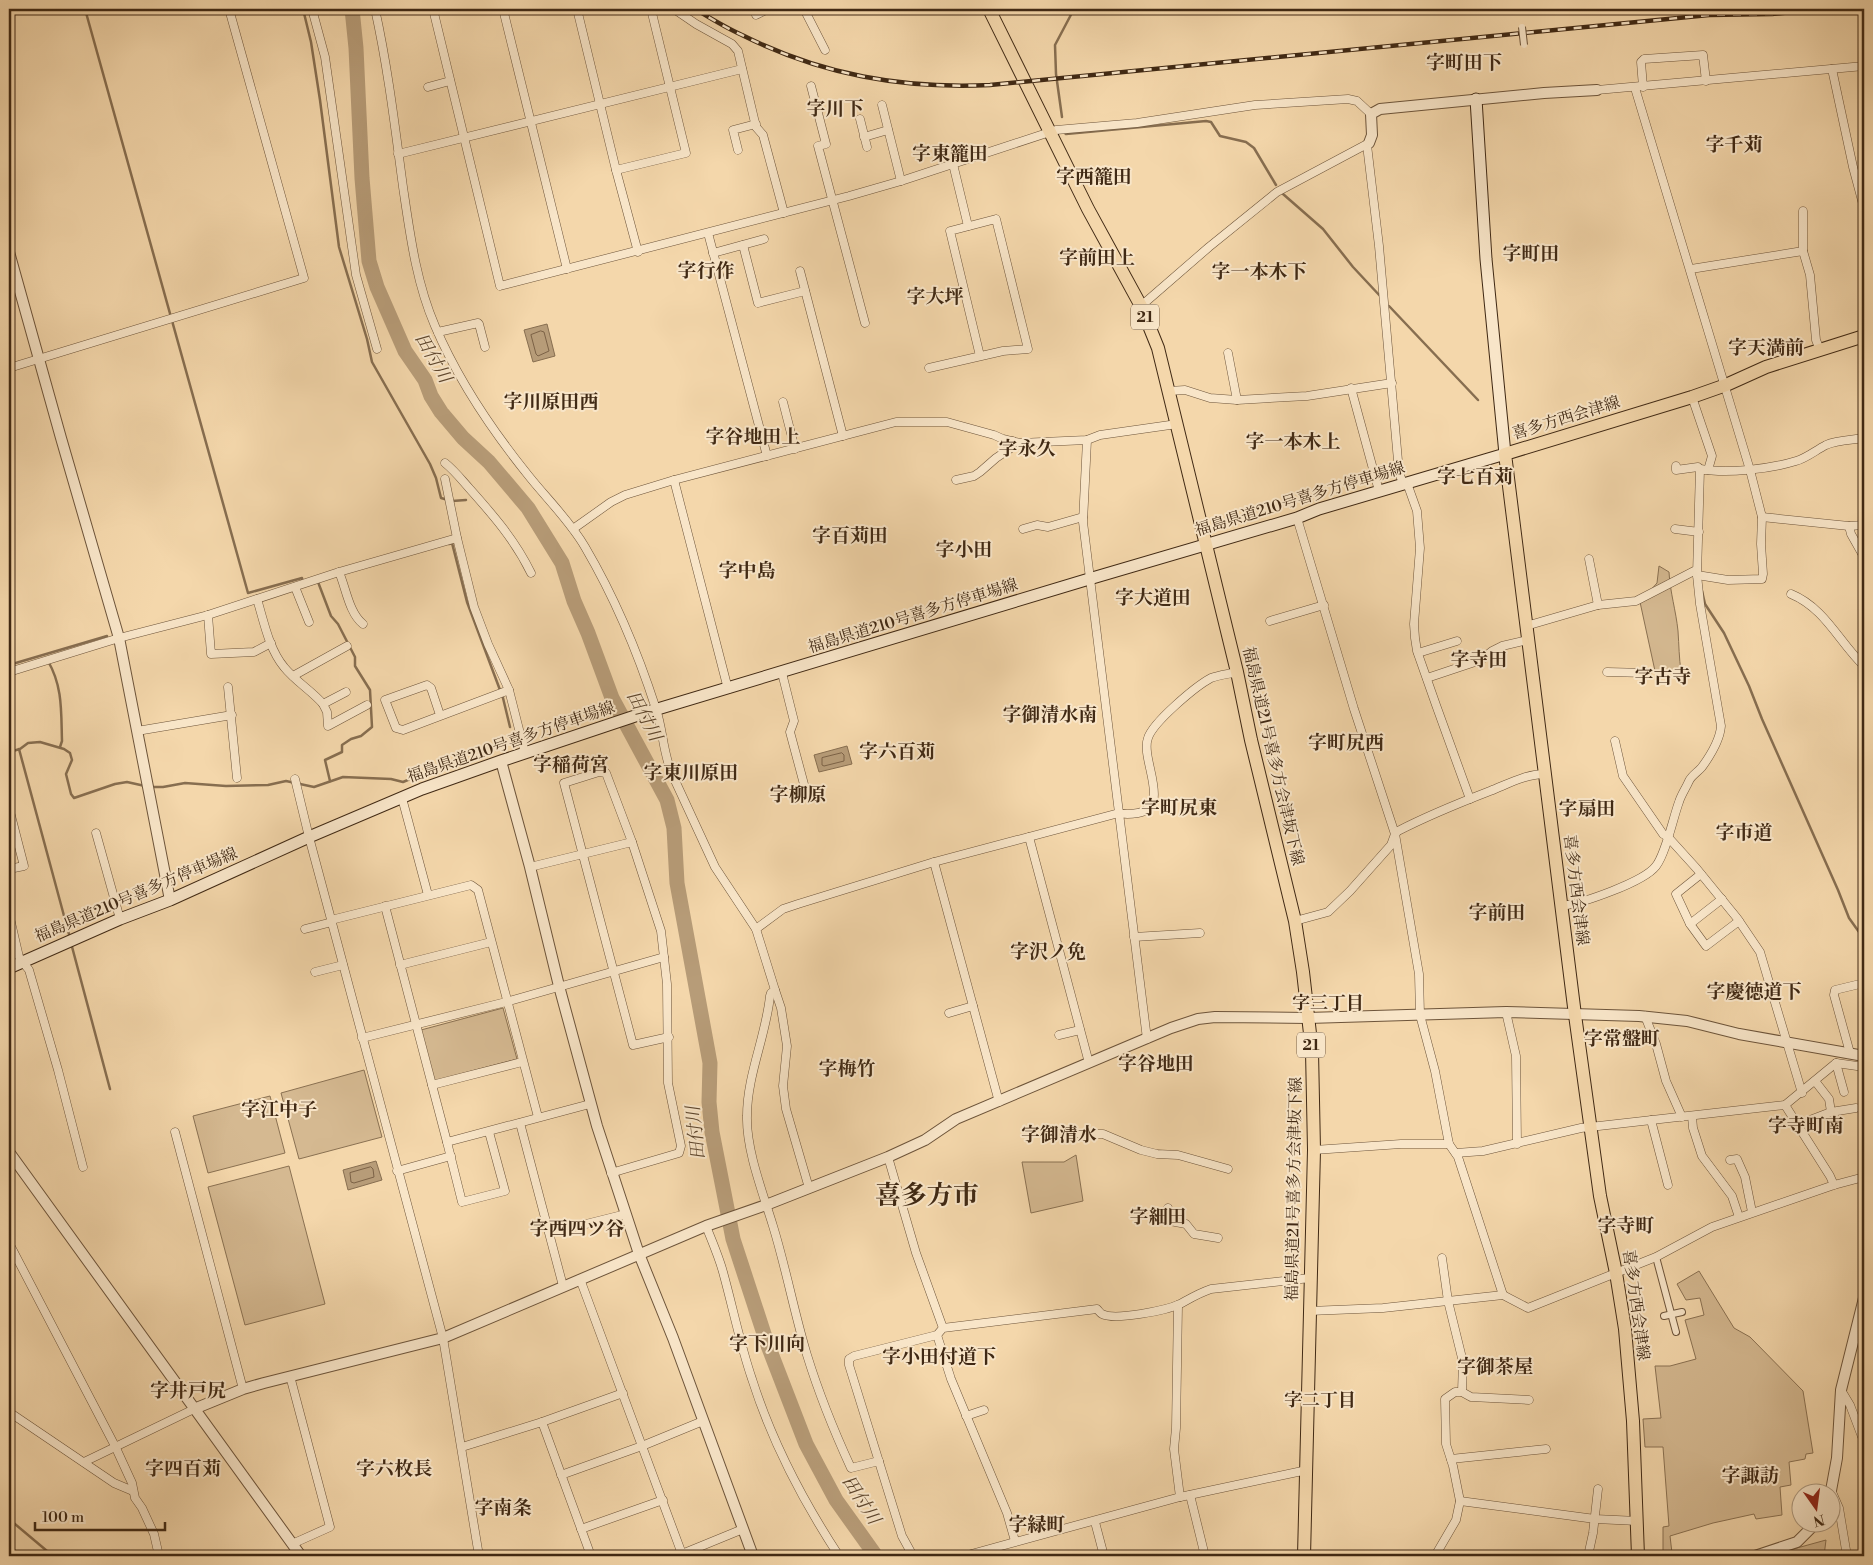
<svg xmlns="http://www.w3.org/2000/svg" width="1873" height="1565" viewBox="0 0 1873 1565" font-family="'Libre Bodoni','Noto Serif JP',serif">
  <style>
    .green { fill: #d5b991; stroke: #8a7152 }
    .water { fill: #b79c78; stroke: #876e50 }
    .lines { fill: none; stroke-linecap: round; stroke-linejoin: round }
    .shore { stroke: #7c6246; stroke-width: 1 }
    .stream { stroke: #876e50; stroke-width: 2.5 }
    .river { stroke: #b79c78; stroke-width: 15 }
    .pedestrian-casing { stroke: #6d543a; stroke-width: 8 }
    .minor-casing { stroke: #6d543a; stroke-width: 9 }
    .tertiary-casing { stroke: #6d543a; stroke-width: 12 }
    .secondary-casing { stroke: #402914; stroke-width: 13 }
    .primary-casing { stroke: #402914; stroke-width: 14 }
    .pedestrian { stroke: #f8e5c8; stroke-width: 6 }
    .minor { stroke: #f8e5c8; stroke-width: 8 }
    .tertiary { stroke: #f8e5c8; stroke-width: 10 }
    .secondary { stroke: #f8e5c8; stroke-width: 11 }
    .primary { stroke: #f4d7ab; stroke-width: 12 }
    .rail-casing { stroke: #402914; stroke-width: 4.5 }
    .rail { stroke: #f8e5c8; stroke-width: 2.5; stroke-dasharray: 8; stroke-linecap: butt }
    .pedestrian-bridge-casing { stroke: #6d543a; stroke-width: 8; stroke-linecap: butt }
    .pedestrian-bridge { stroke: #f8e5c8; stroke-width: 6 }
    .labels { text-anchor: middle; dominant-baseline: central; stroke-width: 4; stroke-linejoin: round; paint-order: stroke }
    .shield { fill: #f8e5c8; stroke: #77614a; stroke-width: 1 }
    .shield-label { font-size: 15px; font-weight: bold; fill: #402914 }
    .street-label { font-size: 16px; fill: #402914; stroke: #f8e5c8 }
    .water-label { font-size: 18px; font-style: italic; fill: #5e462d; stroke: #f8e5c8 }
    .neighbourhood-label { font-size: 18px; font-weight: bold; fill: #402914; stroke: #f8e5c8 }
    .quarter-label { font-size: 19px; font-weight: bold; fill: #402914; stroke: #f8e5c8 }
    .town-label { font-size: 26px; font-weight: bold; fill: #402914; stroke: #f8e5c8 }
  </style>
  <rect width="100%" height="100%" fill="#f4d7ab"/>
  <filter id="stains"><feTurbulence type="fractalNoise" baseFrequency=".004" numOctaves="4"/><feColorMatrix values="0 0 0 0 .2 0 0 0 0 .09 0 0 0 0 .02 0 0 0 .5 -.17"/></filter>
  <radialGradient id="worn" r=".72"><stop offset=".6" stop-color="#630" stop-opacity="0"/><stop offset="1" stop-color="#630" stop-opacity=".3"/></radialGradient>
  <g class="green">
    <path d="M 1659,566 L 1669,572 C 1670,592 1676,611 1678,631 C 1679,645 1679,658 1681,671 L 1655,671 L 1640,602 L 1657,583 Z"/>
    <polygon points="503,1008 517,1059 434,1081 421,1030"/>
    <polygon points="364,1070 382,1137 299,1159 281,1093"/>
    <polygon points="270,1096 285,1153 208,1173 193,1116"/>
    <polygon points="1076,1155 1083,1201 1031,1213 1022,1162 1064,1162"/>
    <polygon points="289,1166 325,1304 245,1325 208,1187"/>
    <polygon points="1699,1271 1734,1328 1750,1337 1803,1391 1813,1453 1806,1454 1805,1459 1789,1462 1791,1485 1780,1487 1782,1515 1756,1519 1754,1514 1713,1523 1670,1536 1672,1553 1663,1554 1663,1527 1669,1526 1663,1447 1645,1447 1643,1419 1661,1418 1655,1366 1670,1366 1696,1359 1685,1320 1704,1315 1700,1298 1686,1300 1677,1284"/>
    <polygon points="1826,1540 1824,1556 1768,1556"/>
  </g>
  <g class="water">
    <polygon points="547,324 555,356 533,362 524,330"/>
    <polygon points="847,746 852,764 819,772 814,755"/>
    <polygon points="376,1161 382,1180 348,1190 343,1170"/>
  </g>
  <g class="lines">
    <g class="shore">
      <polygon points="541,331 544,332 549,351 538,356 536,354 531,335"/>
      <polygon points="842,753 844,755 844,761 824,766 822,765 822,758"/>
      <polygon points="371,1167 373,1169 374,1177 354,1183 351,1182 350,1173"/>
    </g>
    <g class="stream">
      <polyline points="85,9 248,593 302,578 303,582"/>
      <polyline points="303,9 311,42 320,100 339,247 367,339 372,362 430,464 436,478 441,498 452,501 466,500"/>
      <polyline points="1062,117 1056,74 1055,45 1074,9"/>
      <polyline points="1065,133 1066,134 1206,121 1211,122 1220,136 1246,142 1254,148 1276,185"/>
      <polyline points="1283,194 1323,229 1353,267 1381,297"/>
      <polyline points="1389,306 1478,400"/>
      <polyline points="449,544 452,543 467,602 503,698 510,727"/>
      <polyline points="318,582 331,616 338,624 355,657 355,666 370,690 372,727 361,736 351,739 342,745 342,752 325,760 330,781"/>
      <polyline points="1702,591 1705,604 1724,633 1749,686 1762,719 1838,890 1849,918 1864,939"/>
      <path d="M 48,661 C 63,687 61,712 62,741 L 60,747"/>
      <polyline points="9,665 107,636"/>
      <polyline points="19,749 70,938"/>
      <polyline points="9,752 20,749 28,743 40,742 64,749 70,753 72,760 66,774 71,794 74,798 115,784 127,782 145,786"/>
      <polyline points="150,787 163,787 185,783 226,786 268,785 286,781 314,787 343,777 391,779 403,782 444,765"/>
      <polyline points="71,943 110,1089"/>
      <polyline points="9,1519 53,1556"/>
    </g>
    <polyline class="river" points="352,9 356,48 362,178 369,261 377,287 405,351 425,380 431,396 441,412 463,438 489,462 528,508 562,563 574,601 588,633 612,698 667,800 674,828 677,883 710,1063 709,1102 712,1132 733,1239 767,1343 806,1444 836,1500 876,1556"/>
    <g class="pedestrian-casing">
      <g id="pedestrian">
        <polyline points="1656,1257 1676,1332"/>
        <polyline points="1664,1316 1682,1312"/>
      </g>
    </g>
    <g class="minor-casing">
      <g id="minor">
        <polyline points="312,9 325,57 356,275 377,349"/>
        <path d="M 375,9 C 388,68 395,127 403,187 C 410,234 416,282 435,326 C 458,380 491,429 528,475 C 547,499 570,521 585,547 C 615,598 638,653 656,709 C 663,730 663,753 672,774 L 715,867 L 756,929 L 775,990 L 771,993 L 770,996 C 766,1036 747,1075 747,1116 C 746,1150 763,1193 773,1226 C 786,1268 794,1312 807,1355 C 819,1394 834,1431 851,1468 L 879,1461"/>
        <polyline points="433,9 500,286 849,196 901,181 1056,130 1137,123 1255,105 1348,99 1357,101 1371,114"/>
        <polyline points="503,9 567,269"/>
        <polyline points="577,9 616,170 638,252"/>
        <polyline points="674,9 696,24 732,44 738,51 756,127 763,135 784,213"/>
        <polyline points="804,9 825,50"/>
        <polyline points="756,15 768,9"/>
        <polyline points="1832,69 1853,167 1864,208"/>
        <polyline points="811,86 826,144 818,146 865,323"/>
        <polyline points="428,87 450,81"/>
        <polyline points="1643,87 1641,62 1644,59 1703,55 1706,81"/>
        <polyline points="1635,88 1750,470 1762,517 1761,544 1763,574 1762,579 1728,580 1697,575"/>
        <polyline points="1597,90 1864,66"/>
        <polyline points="882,105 901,181"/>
        <polyline points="860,119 867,147"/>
        <polyline points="864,137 888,130"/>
        <polyline points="1367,145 1379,246 1399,472 1403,484"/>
        <polyline points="738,150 733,130 756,124"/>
        <polyline points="398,154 742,69"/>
        <polyline points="953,164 968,226"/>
        <polyline points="616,170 686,153 651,9"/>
        <polyline points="1803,211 1803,251 1810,275 1816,340 1820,350"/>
        <polyline points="708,233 767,456"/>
        <polyline points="743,245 758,303 805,291"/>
        <polyline points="713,253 764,239"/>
        <polyline points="1691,269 1803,251"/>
        <polyline points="800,271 843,436"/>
        <polyline points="1141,306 1209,247 1277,192 1369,143"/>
        <polyline points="438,332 478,323 479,324 485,347"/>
        <polyline points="1228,353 1237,400"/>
        <polyline points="9,368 304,278 229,9"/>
        <polyline points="929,368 1003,351 1028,349 996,219 950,231 980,356"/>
        <polyline points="1351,388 1379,491"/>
        <polyline points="1169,391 1185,390 1210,398 1237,400 1307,396 1392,383"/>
        <polyline points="1692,397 1712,456 1708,470"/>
        <polyline points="783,402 795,449"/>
        <polyline points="1087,440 1083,522 1147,1039"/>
        <path d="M 445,463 C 454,470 461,479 469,488 C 493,515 515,540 531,573"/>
        <polyline points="1676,466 1676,470 1698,467 1700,469"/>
        <polyline points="445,479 457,538 474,607 488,644 509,690 525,753"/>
        <polyline points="674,480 728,689"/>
        <polyline points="956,480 974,476 980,472 996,458 1011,448 1013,441"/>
        <polyline points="1407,483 1417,511 1420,548 1414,624 1415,638 1417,651 1436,705 1470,799"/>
        <polyline points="1762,517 1849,526 1864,525"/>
        <polyline points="1297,518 1354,709 1395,834 1419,974 1420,1015 1435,1071 1449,1144 1458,1157 1503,1295"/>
        <polyline points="1849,526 1851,534 1864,557"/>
        <polyline points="573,529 611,502 625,495 674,480 896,422 947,422 994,435 1003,439 1020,443 1087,440 1100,435 1177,424"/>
        <polyline points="1023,529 1037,525 1048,527 1083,517"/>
        <polyline points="1675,529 1699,532"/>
        <polyline points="1589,559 1598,605"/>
        <path d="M 339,572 C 346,588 349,613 363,624"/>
        <polyline points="295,587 309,622"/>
        <path d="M 1791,594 C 1825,608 1839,642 1864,666"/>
        <path d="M 257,599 C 264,622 269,649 284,667 C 295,681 312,691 323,704 L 327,712 L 328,726 L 367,705"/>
        <polyline points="208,615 211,654 254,652 271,643"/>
        <polyline points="1270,621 1324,605"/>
        <polyline points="1526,626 1598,605 1636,601 1694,571"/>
        <polyline points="1418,653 1457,641"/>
        <polyline points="9,672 119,638 208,615 339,572 457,538"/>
        <polyline points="1607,672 1647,673"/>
        <polyline points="782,673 794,721 790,732 805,788"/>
        <polyline points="293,676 347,646"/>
        <polyline points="1427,678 1481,660 1492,651 1502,646 1528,640"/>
        <polyline points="228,687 237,778"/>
        <polyline points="323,704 346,692"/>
        <polyline points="440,715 431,688 427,685 385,700 396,728 403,730 509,690"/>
        <polyline points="137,731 232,715"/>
        <polyline points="1615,741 1623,776 1663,834 1668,837 1697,869 1737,918 1760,952 1802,1093"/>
        <polyline points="295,779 309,837 443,1338 479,1556"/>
        <polyline points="402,798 428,895"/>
        <polyline points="9,808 24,866 9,869"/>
        <polyline points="96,833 120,919"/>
        <polyline points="1029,837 1089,1063"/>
        <polyline points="632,842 606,773 599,772 564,783 633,1045 669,1037"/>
        <polyline points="934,862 999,1102"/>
        <polyline points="530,867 632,842 661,931 667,984 668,1083 681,1146 679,1153 611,1173"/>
        <polyline points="1701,874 1676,894 1690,924 1706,946 1739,921"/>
        <polyline points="1864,882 1864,894"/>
        <polyline points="385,906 447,1142 590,1104"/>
        <path d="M 1562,906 C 1583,903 1644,882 1656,866 C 1666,853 1673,818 1679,802 C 1681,795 1686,788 1689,781 C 1692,775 1698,772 1702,767 C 1710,756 1720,739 1721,726 L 1700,604 L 1697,575 L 1700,469 C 1727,474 1770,469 1796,461 C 1807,458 1816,450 1826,445 C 1837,440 1853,440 1864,438"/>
        <polyline points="9,914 19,957 29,970 58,1070 83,1167"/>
        <polyline points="331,920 471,885 478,890 538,1117"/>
        <path d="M 1295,921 L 1328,912 L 1350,891 L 1391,845 L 1395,834 L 1398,831 C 1427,816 1459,803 1490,791 C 1508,784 1526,774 1545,774"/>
        <polyline points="1690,924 1722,899"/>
        <polyline points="305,929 332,922"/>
        <path d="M 756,929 L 783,909 L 798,904 L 934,862 L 1119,813 C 1126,815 1132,814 1138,813 C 1172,807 1140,759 1148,738 C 1153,722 1196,686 1211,678 C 1219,675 1229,674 1237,672"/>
        <polyline points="1134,937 1200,933"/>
        <polyline points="400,965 491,942"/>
        <polyline points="315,972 343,965"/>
        <polyline points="775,990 781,1008 787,1046 783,1086 786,1109 809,1188"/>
        <polyline points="1506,1012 1516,1056 1517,1144"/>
        <polyline points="949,1013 973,1006"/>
        <polyline points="1645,1016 1656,1044 1666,1081 1682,1117"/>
        <polyline points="1059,1035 1080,1030"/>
        <polyline points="362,1038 506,1002 664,957"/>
        <polyline points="1850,1053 1834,995 1835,990 1864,983"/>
        <polyline points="1836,1063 1844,1092"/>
        <polyline points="1815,1081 1829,1099 1831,1112"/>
        <polyline points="432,1085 522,1062"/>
        <polyline points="1785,1105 1830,1176 1834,1185"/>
        <polyline points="1692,1116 1693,1128 1702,1156 1732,1196 1739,1217"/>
        <polyline points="1651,1120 1668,1185"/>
        <polyline points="1810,1120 1831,1112 1856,1108"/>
        <polyline points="520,1123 563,1286"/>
        <polyline points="175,1132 243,1389"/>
        <polyline points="1080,1134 1103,1134 1141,1150 1157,1154 1178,1155 1228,1169"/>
        <polyline points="447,1142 462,1202 505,1191 489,1132"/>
        <polyline points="1314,1150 1401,1144 1449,1144"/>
        <polyline points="1456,1153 1483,1151 1581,1128 1785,1105 1836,1063 1864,1067"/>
        <polyline points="888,1157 916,1253 943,1328"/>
        <polyline points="1730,1160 1737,1159 1745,1177 1752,1212"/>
        <polyline points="397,1171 451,1156"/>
        <polyline points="1168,1208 1170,1221 1186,1224 1194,1234 1218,1238"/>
        <path d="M 706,1226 C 712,1241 719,1257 723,1272 C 733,1308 740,1344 752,1379 C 772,1442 803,1501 839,1556"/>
        <polyline points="574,1227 626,1214"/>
        <polyline points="9,1243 115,1446 132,1483 135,1498 142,1508 154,1534 159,1556"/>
        <polyline points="1442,1258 1448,1301 1463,1362 1462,1392"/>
        <polyline points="580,1279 682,1554"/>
        <polyline points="1178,1305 1176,1428 1174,1449 1180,1497"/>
        <polyline points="1309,1311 1383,1308 1503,1295 1528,1308 1656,1257 1712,1227 1834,1185 1864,1177"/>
        <polyline points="937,1335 951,1379 1007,1513 1015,1541"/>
        <polyline points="290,1376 330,1527 292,1544"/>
        <polyline points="1841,1390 1850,1405 1864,1442"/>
        <polyline points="9,1412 114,1483 133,1491"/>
        <polyline points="966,1416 984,1410"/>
        <polyline points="542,1422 623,1393"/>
        <polyline points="462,1447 542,1422 591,1556"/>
        <polyline points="1451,1459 1546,1449"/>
        <polyline points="84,1462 194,1409"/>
        <polyline points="561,1475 642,1446 703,1421"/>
        <polyline points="1832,1492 1839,1508 1847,1556"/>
        <polyline points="1190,1495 1205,1556"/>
        <polyline points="1460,1501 1595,1519 1638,1521"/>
        <polyline points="1095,1522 1104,1556"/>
        <polyline points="581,1529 663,1500"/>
        <polyline points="9,1546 13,1556"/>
        <polyline points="677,1556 743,1529"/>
        <path d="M 913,1556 L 902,1536 L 849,1365 L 849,1359 L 854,1356 L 937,1335 L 943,1328 L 1097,1309 C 1099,1311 1100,1313 1102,1314 C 1115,1321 1167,1310 1180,1304 C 1191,1298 1199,1293 1211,1289 L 1310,1278"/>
        <polyline points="964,1556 1180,1497 1307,1470"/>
        <polyline points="1435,1556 1456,1520 1460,1501 1453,1466 1446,1444 1445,1399 1455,1392 1462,1392 1471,1397 1529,1400"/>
        <polyline points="1588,1556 1593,1533 1598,1489"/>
      </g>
    </g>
    <g class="tertiary-casing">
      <g id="tertiary">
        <polyline points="1369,143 1372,135 1371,114 1380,109 1544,93 1597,90"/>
        <polyline points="9,252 61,438 119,638 170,900"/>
        <polyline points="501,761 530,867 559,986 597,1126 639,1254 673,1338 753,1556"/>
        <polyline points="9,1152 301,1556"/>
        <polyline points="194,1409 243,1389 264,1383 443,1338 706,1226 766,1205 888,1157 925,1140 956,1119 1171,1028 1198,1019 1215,1017 1308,1018 1506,1012 1639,1016 1687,1021 1739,1034 1864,1056"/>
        <polyline points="1830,1496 1837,1458 1841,1390 1864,1298"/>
        <polyline points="1755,1556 1797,1542 1817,1522"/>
      </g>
    </g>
    <g class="secondary-casing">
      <polyline id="secondary" points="9,968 120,919 170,900 309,837 422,789 501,761 641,714 1089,579 1297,518 1319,509 1505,454 1486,259 1476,99"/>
    </g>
    <g class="primary-casing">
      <g id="primary">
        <polyline points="989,9 1088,209 1141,306 1158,348 1237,672 1251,740 1295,921 1303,972 1312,1051 1314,1150 1304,1556"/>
        <polyline points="1638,1556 1633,1421 1625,1329 1616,1273 1600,1196 1575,1015 1505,454 1692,397 1726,385 1766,367 1864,336"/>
      </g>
    </g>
    <use href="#pedestrian" class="pedestrian"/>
    <use href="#minor" class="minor"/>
    <use href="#tertiary" class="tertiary"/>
    <use href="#secondary" class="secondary"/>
    <use href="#primary" class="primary"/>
    <g class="rail-casing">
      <path id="rail" d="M 695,9 C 710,18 726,28 742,35 C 822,75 902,89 990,85 L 1709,15 L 1772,14 L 1820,9"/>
    </g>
    <use href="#rail" class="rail"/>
    <g class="pedestrian-bridge-casing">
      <polyline id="pedestrian-bridge" points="1522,27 1524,45"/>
    </g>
    <use href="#pedestrian-bridge" class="pedestrian-bridge"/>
  </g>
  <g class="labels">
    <g class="shield">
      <rect x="1131" y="304.5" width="28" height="25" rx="4"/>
      <rect x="1297" y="1032.5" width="28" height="25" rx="4"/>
    </g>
    <g class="shield-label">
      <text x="1145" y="317">21</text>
      <text x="1311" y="1045">21</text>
    </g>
    <g class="street-label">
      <text transform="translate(1566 418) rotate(-17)">喜多方西会津線</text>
      <text transform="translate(1300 499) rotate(-17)">福島県道210号喜多方停車場線</text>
      <text transform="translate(913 616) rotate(-17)">福島県道210号喜多方停車場線</text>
      <text transform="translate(511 742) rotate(-19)">福島県道210号喜多方停車場線</text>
      <text transform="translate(1273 756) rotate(77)">福島県道21号喜多方会津坂下線</text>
      <text transform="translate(1576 890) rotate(83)">喜多方西会津線</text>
      <text transform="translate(136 895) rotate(-23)">福島県道210号喜多方停車場線</text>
      <text transform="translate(1294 1189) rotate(-89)">福島県道21号喜多方会津坂下線</text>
      <text transform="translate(1636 1305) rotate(82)">喜多方西会津線</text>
    </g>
    <g class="water-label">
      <text transform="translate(433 358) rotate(60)">田付川</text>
      <text transform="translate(644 716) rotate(62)">田付川</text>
      <text transform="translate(696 1133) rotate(-96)">田付川</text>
      <text transform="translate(861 1500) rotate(57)">田付川</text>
    </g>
    <g class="neighbourhood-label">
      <text x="1328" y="1003">字三丁目</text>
      <text x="1320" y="1400">字二丁目</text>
    </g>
    <g class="quarter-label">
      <text x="1464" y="63">字町田下</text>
      <text x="835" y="109">字川下</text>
      <text x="1734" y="145">字千苅</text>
      <text x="950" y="154">字東籠田</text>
      <text x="1094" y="177">字西籠田</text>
      <text x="1531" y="254">字町田</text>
      <text x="1097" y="258">字前田上</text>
      <text x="706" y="271">字行作</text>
      <text x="1259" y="272">字一本木下</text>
      <text x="935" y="297">字大坪</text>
      <text x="1766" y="348">字天満前</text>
      <text x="551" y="402">字川原田西</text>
      <text x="753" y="437">字谷地田上</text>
      <text x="1293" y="442">字一本木上</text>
      <text x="1027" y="449">字永久</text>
      <text x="1475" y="477">字七百苅</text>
      <text x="850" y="536">字百苅田</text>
      <text x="964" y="550">字小田</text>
      <text x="747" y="571">字中島</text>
      <text x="1153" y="598">字大道田</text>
      <text x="1479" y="660">字寺田</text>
      <text x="1663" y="677">字古寺</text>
      <text x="1050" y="715">字御清水南</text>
      <text x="1346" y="743">字町尻西</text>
      <text x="897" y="752">字六百苅</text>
      <text x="571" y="765">字稲荷宮</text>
      <text x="691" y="773">字東川原田</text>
      <text x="798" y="795">字柳原</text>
      <text x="1179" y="808">字町尻東</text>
      <text x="1587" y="809">字扇田</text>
      <text x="1744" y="833">字市道</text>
      <text x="1497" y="913">字前田</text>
      <text x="1048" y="952">字沢ノ免</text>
      <text x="1754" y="992">字慶徳道下</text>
      <text x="1622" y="1039">字常盤町</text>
      <text x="1156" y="1064">字谷地田</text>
      <text x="847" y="1069">字梅竹</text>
      <text x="279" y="1110">字江中子</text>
      <text x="1806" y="1126">字寺町南</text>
      <text x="1059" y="1135">字御清水</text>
      <text x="1158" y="1217">字細田</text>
      <text x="1626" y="1226">字寺町</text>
      <text x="577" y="1229">字西四ツ谷</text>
      <text x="767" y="1344">字下川向</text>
      <text x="939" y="1357">字小田付道下</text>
      <text x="1495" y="1367">字御茶屋</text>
      <text x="188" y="1391">字井戸尻</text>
      <text x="183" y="1469">字四百苅</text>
      <text x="394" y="1469">字六枚長</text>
      <text x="1750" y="1476">字諏訪</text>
      <text x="503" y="1508">字南条</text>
      <text x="1037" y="1525">字緑町</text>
    </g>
    <g class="town-label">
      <text x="927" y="1196">喜多方市</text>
    </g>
  </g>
  <rect width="1873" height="1565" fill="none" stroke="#f4d7ab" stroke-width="30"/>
  <rect x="10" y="10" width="1853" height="1545" fill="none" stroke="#402914" stroke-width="2.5"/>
  <rect x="15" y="15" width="1843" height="1535" fill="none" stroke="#402914"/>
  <g transform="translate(1816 1508) rotate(166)"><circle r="24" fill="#f8e5c8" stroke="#ae9a80"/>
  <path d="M0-4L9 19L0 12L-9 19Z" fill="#8f2418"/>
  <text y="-8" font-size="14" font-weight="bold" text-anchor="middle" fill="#402914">N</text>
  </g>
  <path d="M35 1522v8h130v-8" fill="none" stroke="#402914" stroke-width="2.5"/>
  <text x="42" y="1522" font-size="15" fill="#402914" stroke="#f8e5c8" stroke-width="4" paint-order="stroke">100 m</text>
  <rect width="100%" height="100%" filter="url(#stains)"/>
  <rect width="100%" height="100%" fill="url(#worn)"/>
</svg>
